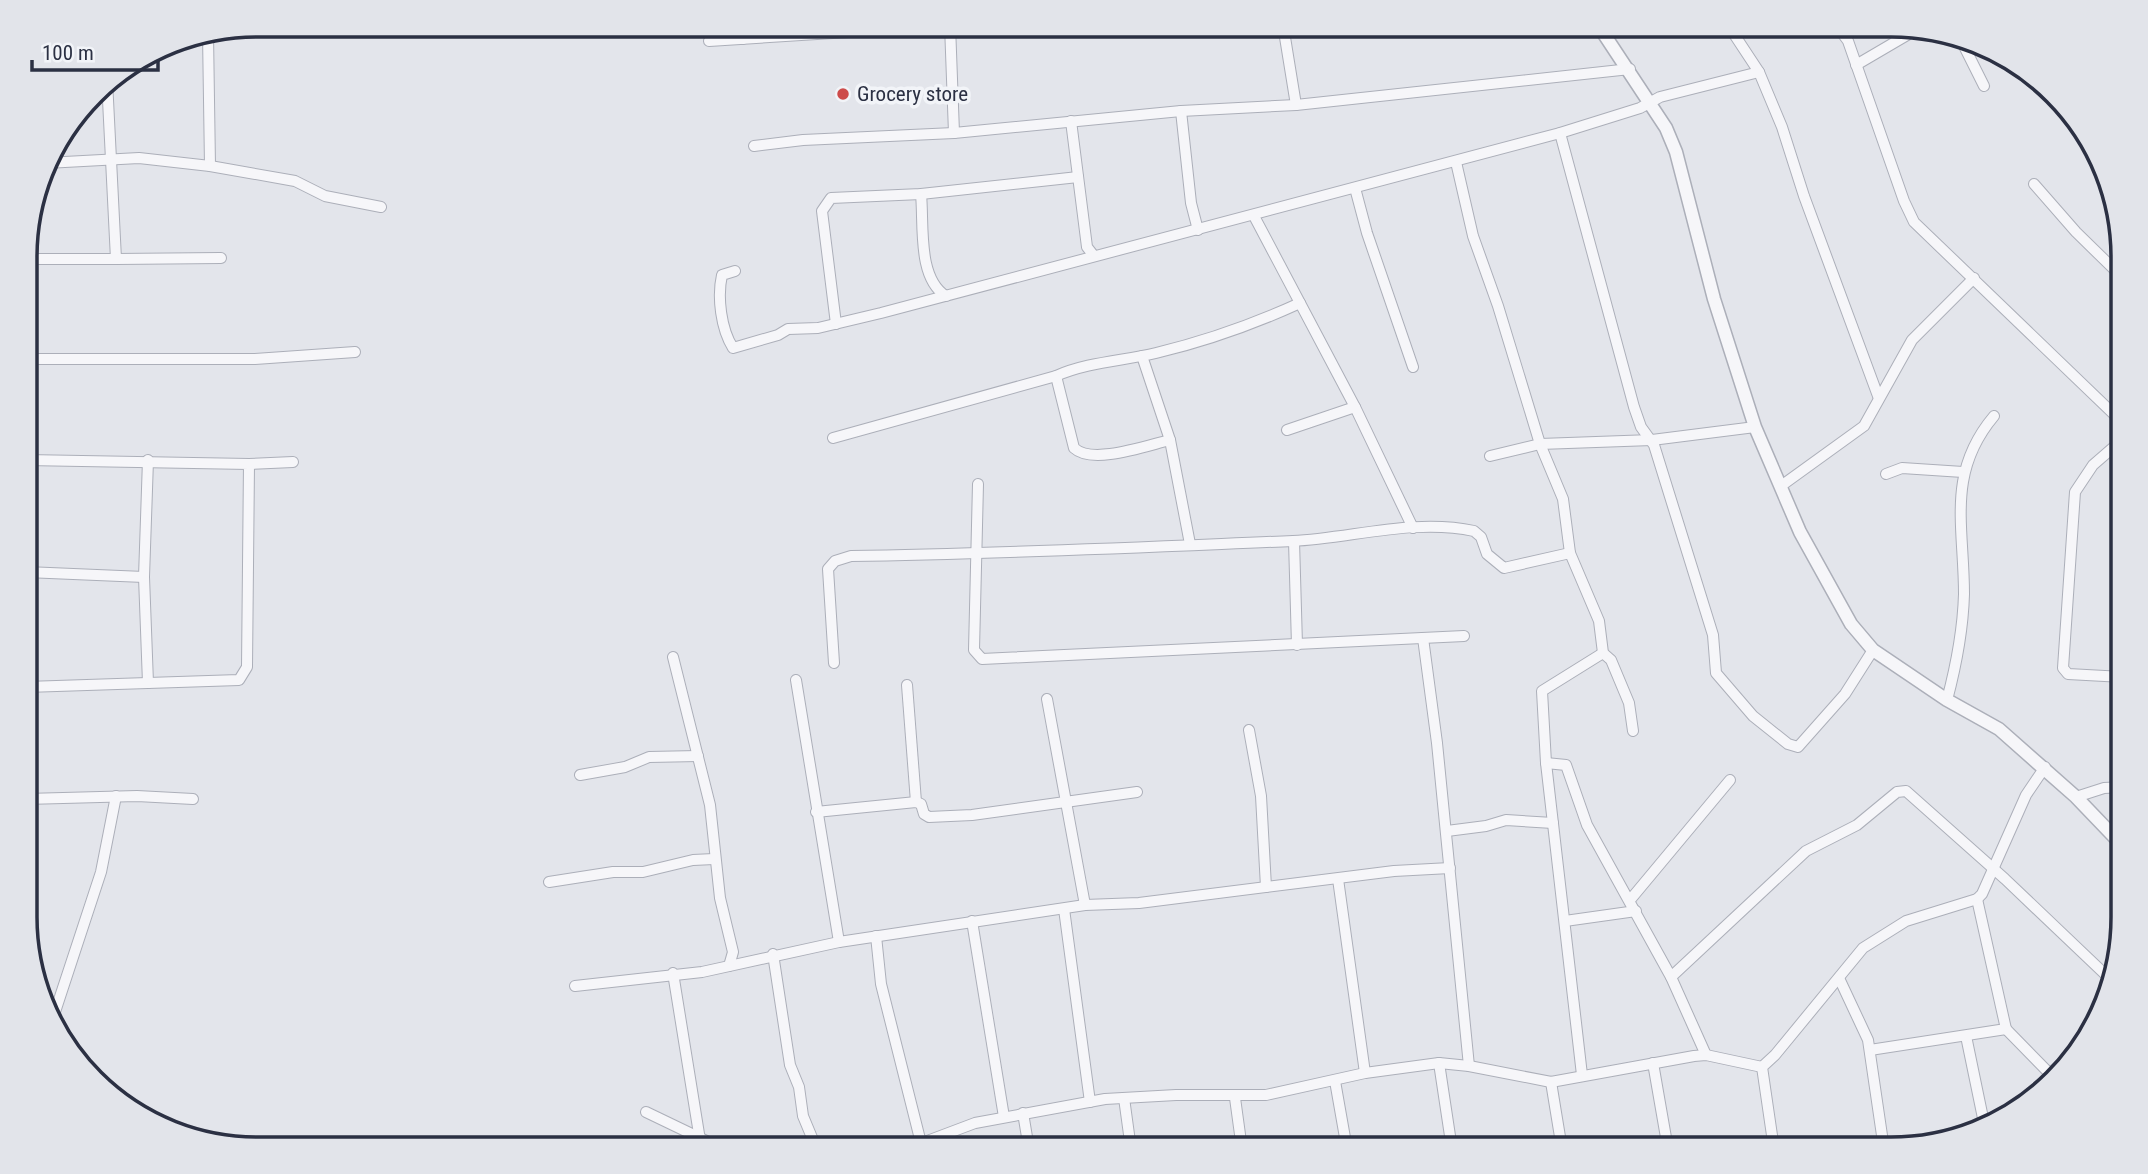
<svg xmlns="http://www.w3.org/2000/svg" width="2148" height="1174" viewBox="0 0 2148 1174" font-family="'Roboto Condensed',sans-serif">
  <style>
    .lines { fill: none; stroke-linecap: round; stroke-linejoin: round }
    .minor-casing { stroke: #acafb9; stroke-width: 12 }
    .tertiary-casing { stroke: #acafb9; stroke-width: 15 }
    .minor { stroke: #f6f6f9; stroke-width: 10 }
    .tertiary { stroke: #f6f6f9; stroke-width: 12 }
    .poi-dot { fill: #cd4b4a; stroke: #f2f4f8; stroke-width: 2.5 }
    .labels { text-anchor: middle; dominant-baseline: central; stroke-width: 7; stroke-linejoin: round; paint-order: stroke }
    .poi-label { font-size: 21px; fill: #2b3043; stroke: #f2f4f8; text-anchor: start }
    .rim { fill: none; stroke: #2b3043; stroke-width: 3.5 }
  </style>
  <rect width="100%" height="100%" fill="#e3e5eb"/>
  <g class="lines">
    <g class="minor-casing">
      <g id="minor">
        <polyline points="741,25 743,39"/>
        <polyline points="950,25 954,133"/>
        <polyline points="1283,25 1296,105"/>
        <polyline points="1728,25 1759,72 1782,127 1804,196 1878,396"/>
        <polyline points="1836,25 1848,41 1904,201 1914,222 2123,423"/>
        <polyline points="208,34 210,166"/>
        <polyline points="709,41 959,25"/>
        <polyline points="1963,44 1984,86"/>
        <polyline points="1856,65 1914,31"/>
        <polyline points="107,80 116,259 221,258"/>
        <polyline points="1181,111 1191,203 1198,230"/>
        <polyline points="1071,121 1087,247 1094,256"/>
        <polyline points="1560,133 1634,407 1641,427 1654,445 1713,635 1716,673 1753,716 1788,744 1798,747 1845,694 1873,650"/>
        <polyline points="754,146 803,140 954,133 1181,111 1296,105 1630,69"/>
        <polyline points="1456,162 1473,236 1498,306 1540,444 1563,499 1570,553 1599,621 1603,653 1611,660 1629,703 1633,731"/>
        <polyline points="46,163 139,158 210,166 295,181 325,196 381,207"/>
        <polyline points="2034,184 2076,232 2123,278"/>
        <polyline points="1355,188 1367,233 1413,367"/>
        <path d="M 921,194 C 924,224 917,278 946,296"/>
        <polyline points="1254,216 1355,407 1413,528"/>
        <polyline points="26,259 116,259"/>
        <path d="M 735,271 L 722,275 C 717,297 721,329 733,348 L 778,335 L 788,329 L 818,328 L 881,313 L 1560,133 L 1640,108 L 1660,97 L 1759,72"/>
        <polyline points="836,324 822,211 831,198 921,194 1078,177"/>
        <polyline points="1142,356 1170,440 1190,544"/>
        <polyline points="26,359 255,359 355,352"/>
        <path d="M 1056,376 L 1074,448 C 1092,465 1145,446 1170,440"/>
        <polyline points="1287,430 1355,407"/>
        <path d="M 833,438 L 1056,376 C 1088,362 1122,361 1156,353 C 1206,341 1254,324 1300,303"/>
        <polyline points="2123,439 2093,465 2075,492 2063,668 2068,674 2123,677"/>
        <polyline points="1490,456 1540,444 1652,440 1755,427"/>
        <polyline points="26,460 249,464 247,667 239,680 26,687"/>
        <polyline points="249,464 293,462"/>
        <polyline points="1886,474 1902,468 1963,472"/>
        <polyline points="978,484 974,650 982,659 1464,636"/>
        <polyline points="1781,486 1864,426 1912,340 1974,278"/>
        <polyline points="1294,541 1297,645"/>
        <polyline points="26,572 144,577"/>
        <polyline points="1423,638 1437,743 1469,1066"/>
        <polyline points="673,657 710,805 720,898 733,952 729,966"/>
        <path d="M 834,663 L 828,569 L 835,561 L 851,556 C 998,554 1146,547 1293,541 C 1352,538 1415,518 1474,531 L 1481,537 L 1487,554 L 1504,568 L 1570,553"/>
        <polyline points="796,680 839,942"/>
        <polyline points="148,683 144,577 148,460"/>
        <polyline points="907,685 916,802"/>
        <polyline points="1047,699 1085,905"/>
        <path d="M 1947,700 C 1956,666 1963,630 1964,594 C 1964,526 1946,473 1994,416"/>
        <polyline points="1249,730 1261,796 1266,887"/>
        <polyline points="1546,763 1566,765 1587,825 1671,977 1706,1055"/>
        <polyline points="580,775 625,767 649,757 698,756"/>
        <polyline points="2076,797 2104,788 2123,787"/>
        <polyline points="26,799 137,796 193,799"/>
        <polyline points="816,812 916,802 921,804 924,814 929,817 972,815 1137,792"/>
        <polyline points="1447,831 1486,826 1506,820 1553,823"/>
        <polyline points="1338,879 1365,1073"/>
        <polyline points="549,882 613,872 643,872 693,860 714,859"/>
        <polyline points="1630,900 1730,780"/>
        <polyline points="1064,909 1090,1102"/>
        <polyline points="972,921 1004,1117"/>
        <polyline points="1565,921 1636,911"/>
        <polyline points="876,936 881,984 922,1147"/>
        <polyline points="773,954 790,1065 799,1087 803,1116 813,1140 811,1149"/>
        <polyline points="673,973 700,1140"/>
        <polyline points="1671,977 1806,851 1857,825 1897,792 1906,791 2005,879 2109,978"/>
        <polyline points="1839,978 1868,1040 1884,1149"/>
        <polyline points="575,986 702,972 839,942 1085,905 1139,903 1394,871 1450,868"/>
        <polyline points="53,1018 101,872 116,796"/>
        <polyline points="2006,1029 2052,1076"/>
        <polyline points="1966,1036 1984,1123"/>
        <polyline points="1870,1050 2006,1029 1977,899"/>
        <polyline points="1439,1063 1452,1149"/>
        <polyline points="1653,1063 1668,1149"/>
        <polyline points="2050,1074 2089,1037"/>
        <polyline points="1582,1075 1546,763 1542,691 1603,653"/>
        <polyline points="1335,1081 1347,1149"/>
        <polyline points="1551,1082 1562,1149"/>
        <polyline points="1124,1098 1131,1149"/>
        <polyline points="1235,1098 1242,1149"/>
        <polyline points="646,1112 723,1149"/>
        <polyline points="1023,1113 1029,1149"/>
        <polyline points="906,1149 975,1123 1105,1099 1176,1095 1266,1095 1365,1073 1439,1063 1469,1066 1551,1082 1694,1056 1706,1055 1762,1067"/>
        <polyline points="1774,1149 1762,1067 1775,1055 1863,948 1906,921 1977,899 1982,894 2026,795 2045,767"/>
      </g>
    </g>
    <g class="tertiary-casing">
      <polyline id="tertiary" points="1598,25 1666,128 1676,152 1714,299 1755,427 1800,532 1851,624 1873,650 1947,700 1999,729 2076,797 2123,846"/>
    </g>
    <use href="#minor" class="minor"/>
    <use href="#tertiary" class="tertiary"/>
  </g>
  <circle class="poi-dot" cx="843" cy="94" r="7"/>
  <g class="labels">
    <g class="poi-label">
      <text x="857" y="94">Grocery store</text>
    </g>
  </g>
  <path d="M0 0H2148V1174H0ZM257 37H1891A220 220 0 0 1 2111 257V917A220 220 0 0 1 1891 1137H257A220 220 0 0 1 37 917V257A220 220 0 0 1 257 37Z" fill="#e2e4ea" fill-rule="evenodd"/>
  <path class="rim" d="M257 37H1891A220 220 0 0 1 2111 257V917A220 220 0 0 1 1891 1137H257A220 220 0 0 1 37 917V257A220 220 0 0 1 257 37Z"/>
  <path d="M32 60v10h126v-10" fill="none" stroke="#2b3043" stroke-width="3.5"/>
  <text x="42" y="60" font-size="21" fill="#2b3043" stroke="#f2f4f8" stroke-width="5" paint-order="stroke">100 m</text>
</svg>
